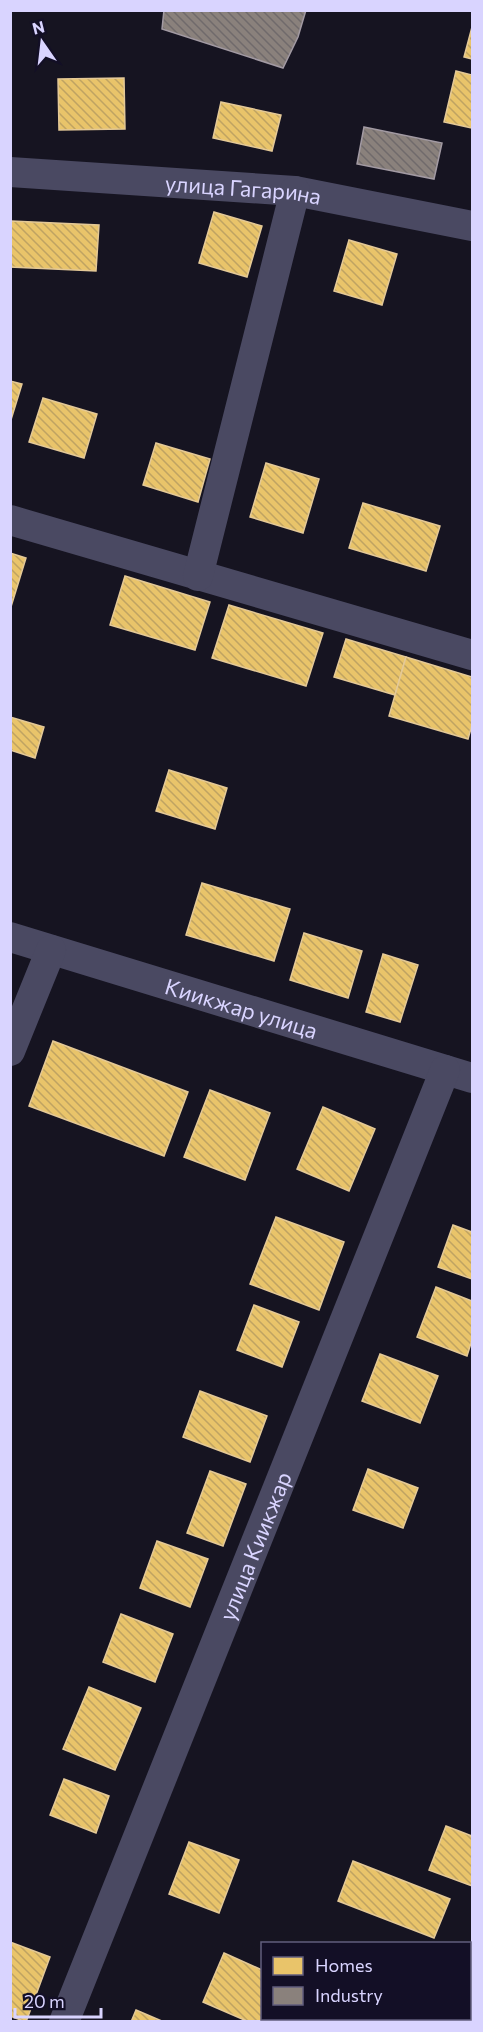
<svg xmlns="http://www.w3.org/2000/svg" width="483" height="2032" viewBox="0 0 483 2032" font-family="Commissioner,sans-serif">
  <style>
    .homes { fill: url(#homes-back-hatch); stroke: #e4c997; stroke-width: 1.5 }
    .industry { fill: url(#industry-back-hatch); stroke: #a29aa3; stroke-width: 1.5 }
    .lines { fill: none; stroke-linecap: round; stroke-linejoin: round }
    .minor { stroke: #4a4962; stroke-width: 30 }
    .labels { text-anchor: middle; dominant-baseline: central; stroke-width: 6; stroke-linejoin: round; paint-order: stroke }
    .street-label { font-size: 22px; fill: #d9d4ff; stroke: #130f26 }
  </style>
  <defs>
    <pattern id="homes-back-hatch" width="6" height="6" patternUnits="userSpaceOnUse" patternTransform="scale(1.5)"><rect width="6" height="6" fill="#e9c46a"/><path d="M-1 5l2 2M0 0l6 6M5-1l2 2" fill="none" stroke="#bfa362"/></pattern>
    <pattern id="industry-back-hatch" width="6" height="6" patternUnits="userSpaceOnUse" patternTransform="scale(1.5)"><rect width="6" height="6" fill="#8a817c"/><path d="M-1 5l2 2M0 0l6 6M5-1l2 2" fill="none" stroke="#706a6b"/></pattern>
  </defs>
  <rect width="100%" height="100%" fill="#161421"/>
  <g class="homes">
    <polygon points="472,27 472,59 464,57"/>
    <polygon points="456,71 472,75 472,128 444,122"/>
    <polygon points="124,78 125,129 59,130 58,79"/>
    <polygon points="221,102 281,115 272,151 213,138"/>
    <polygon points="214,212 262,226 247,277 199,263"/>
    <polygon points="11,221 99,225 96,271 10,267"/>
    <polygon points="349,240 397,254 382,305 334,291"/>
    <polygon points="10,381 22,384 10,423"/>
    <polygon points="43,398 97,414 84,458 29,442"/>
    <polygon points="156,443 210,459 198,502 143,485"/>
    <polygon points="266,463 319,479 303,533 250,517"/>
    <polygon points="363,503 440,526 426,571 349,548"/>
    <polygon points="10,553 26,558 10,610"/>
    <polygon points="125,576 210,602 195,650 110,625"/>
    <polygon points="229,605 323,633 306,686 212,658"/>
    <polygon points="346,639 406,657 395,695 334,677"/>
    <polygon points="406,657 472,677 472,725 468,739 389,716"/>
    <polygon points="10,717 44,727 35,758 10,750"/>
    <polygon points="169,770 227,788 215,829 156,811"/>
    <polygon points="202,883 290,909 274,961 186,935"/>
    <polygon points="304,933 362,951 348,998 290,980"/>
    <polygon points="383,954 418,965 400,1022 366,1012"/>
    <polygon points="53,1041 188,1092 164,1156 29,1106"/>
    <polygon points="210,1090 270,1113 245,1180 184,1157"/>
    <polygon points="323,1107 375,1129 349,1191 297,1169"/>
    <polygon points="276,1217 344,1242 319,1310 250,1284"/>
    <polygon points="453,1225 472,1232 472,1279 438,1267"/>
    <polygon points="436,1287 472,1301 472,1340 467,1356 417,1337"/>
    <polygon points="254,1305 299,1322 282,1367 237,1350"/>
    <polygon points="380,1354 438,1376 420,1423 362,1401"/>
    <polygon points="200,1391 267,1416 250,1462 183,1437"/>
    <polygon points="368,1469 418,1488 403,1528 353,1510"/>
    <polygon points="210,1471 246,1484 223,1546 187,1533"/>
    <polygon points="157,1541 208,1559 190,1607 140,1588"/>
    <polygon points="121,1614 173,1634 155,1682 103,1662"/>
    <polygon points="89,1687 141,1708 115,1770 63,1749"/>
    <polygon points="64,1779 109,1796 96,1833 50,1815"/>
    <polygon points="446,1826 472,1836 472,1886 429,1870"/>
    <polygon points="189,1842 239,1860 219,1913 169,1894"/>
    <polygon points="353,1861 450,1899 434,1938 338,1901"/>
    <polygon points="10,1942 50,1957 26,2022 10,2016"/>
    <polygon points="224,1953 262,1970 262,2016 260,2022 249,2022 203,2002"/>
    <polygon points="136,2010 164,2022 131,2022"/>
    <polygon points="301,2018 382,2018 381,2022 301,2022"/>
  </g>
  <g class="industry">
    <polygon points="164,10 306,10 298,37 283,68 162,29"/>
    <polygon points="364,127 442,143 434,179 357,164"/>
  </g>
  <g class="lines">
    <g class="minor">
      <path id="s1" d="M 10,172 L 295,191 L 472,226"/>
      <polyline points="10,520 472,655"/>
      <polyline points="198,576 295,191"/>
      <path id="s2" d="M 10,937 L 472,1078"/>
      <polyline points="10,1051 51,950"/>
      <path id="s3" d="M 64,2022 L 445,1070"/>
    </g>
  </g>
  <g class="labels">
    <g class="street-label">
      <text stroke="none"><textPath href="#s1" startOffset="234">улица Гагарина</textPath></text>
      <text stroke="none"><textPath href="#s2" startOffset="242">Киикжар улица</textPath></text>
      <text stroke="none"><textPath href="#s3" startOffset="513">улица Киикжар</textPath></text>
    </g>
  </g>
  <rect width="483" height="2032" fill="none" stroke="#d9d4ff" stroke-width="24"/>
  <rect x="261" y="1942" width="210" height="78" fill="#130f26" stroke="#625e7d" stroke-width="1.5"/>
  <rect x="273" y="1957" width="30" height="18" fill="#e9c46a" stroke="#625e7d" stroke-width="1.5"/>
  <text x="315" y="1972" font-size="18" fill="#d9d4ff">Homes</text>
  <rect x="273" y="1987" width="30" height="18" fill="#8a817c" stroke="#625e7d" stroke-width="1.5"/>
  <text x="315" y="2002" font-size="18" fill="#d9d4ff">Industry</text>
  <g transform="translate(42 42) rotate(346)" stroke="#130f26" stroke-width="4.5" paint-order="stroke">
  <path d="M0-4.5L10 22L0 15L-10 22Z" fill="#d9d4ff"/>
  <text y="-9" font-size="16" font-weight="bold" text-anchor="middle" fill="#d9d4ff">N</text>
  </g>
  <path d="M15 2008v9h86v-9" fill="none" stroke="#d9d4ff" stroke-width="3"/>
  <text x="24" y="2008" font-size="18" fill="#d9d4ff" stroke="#130f26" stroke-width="4.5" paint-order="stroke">20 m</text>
</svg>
